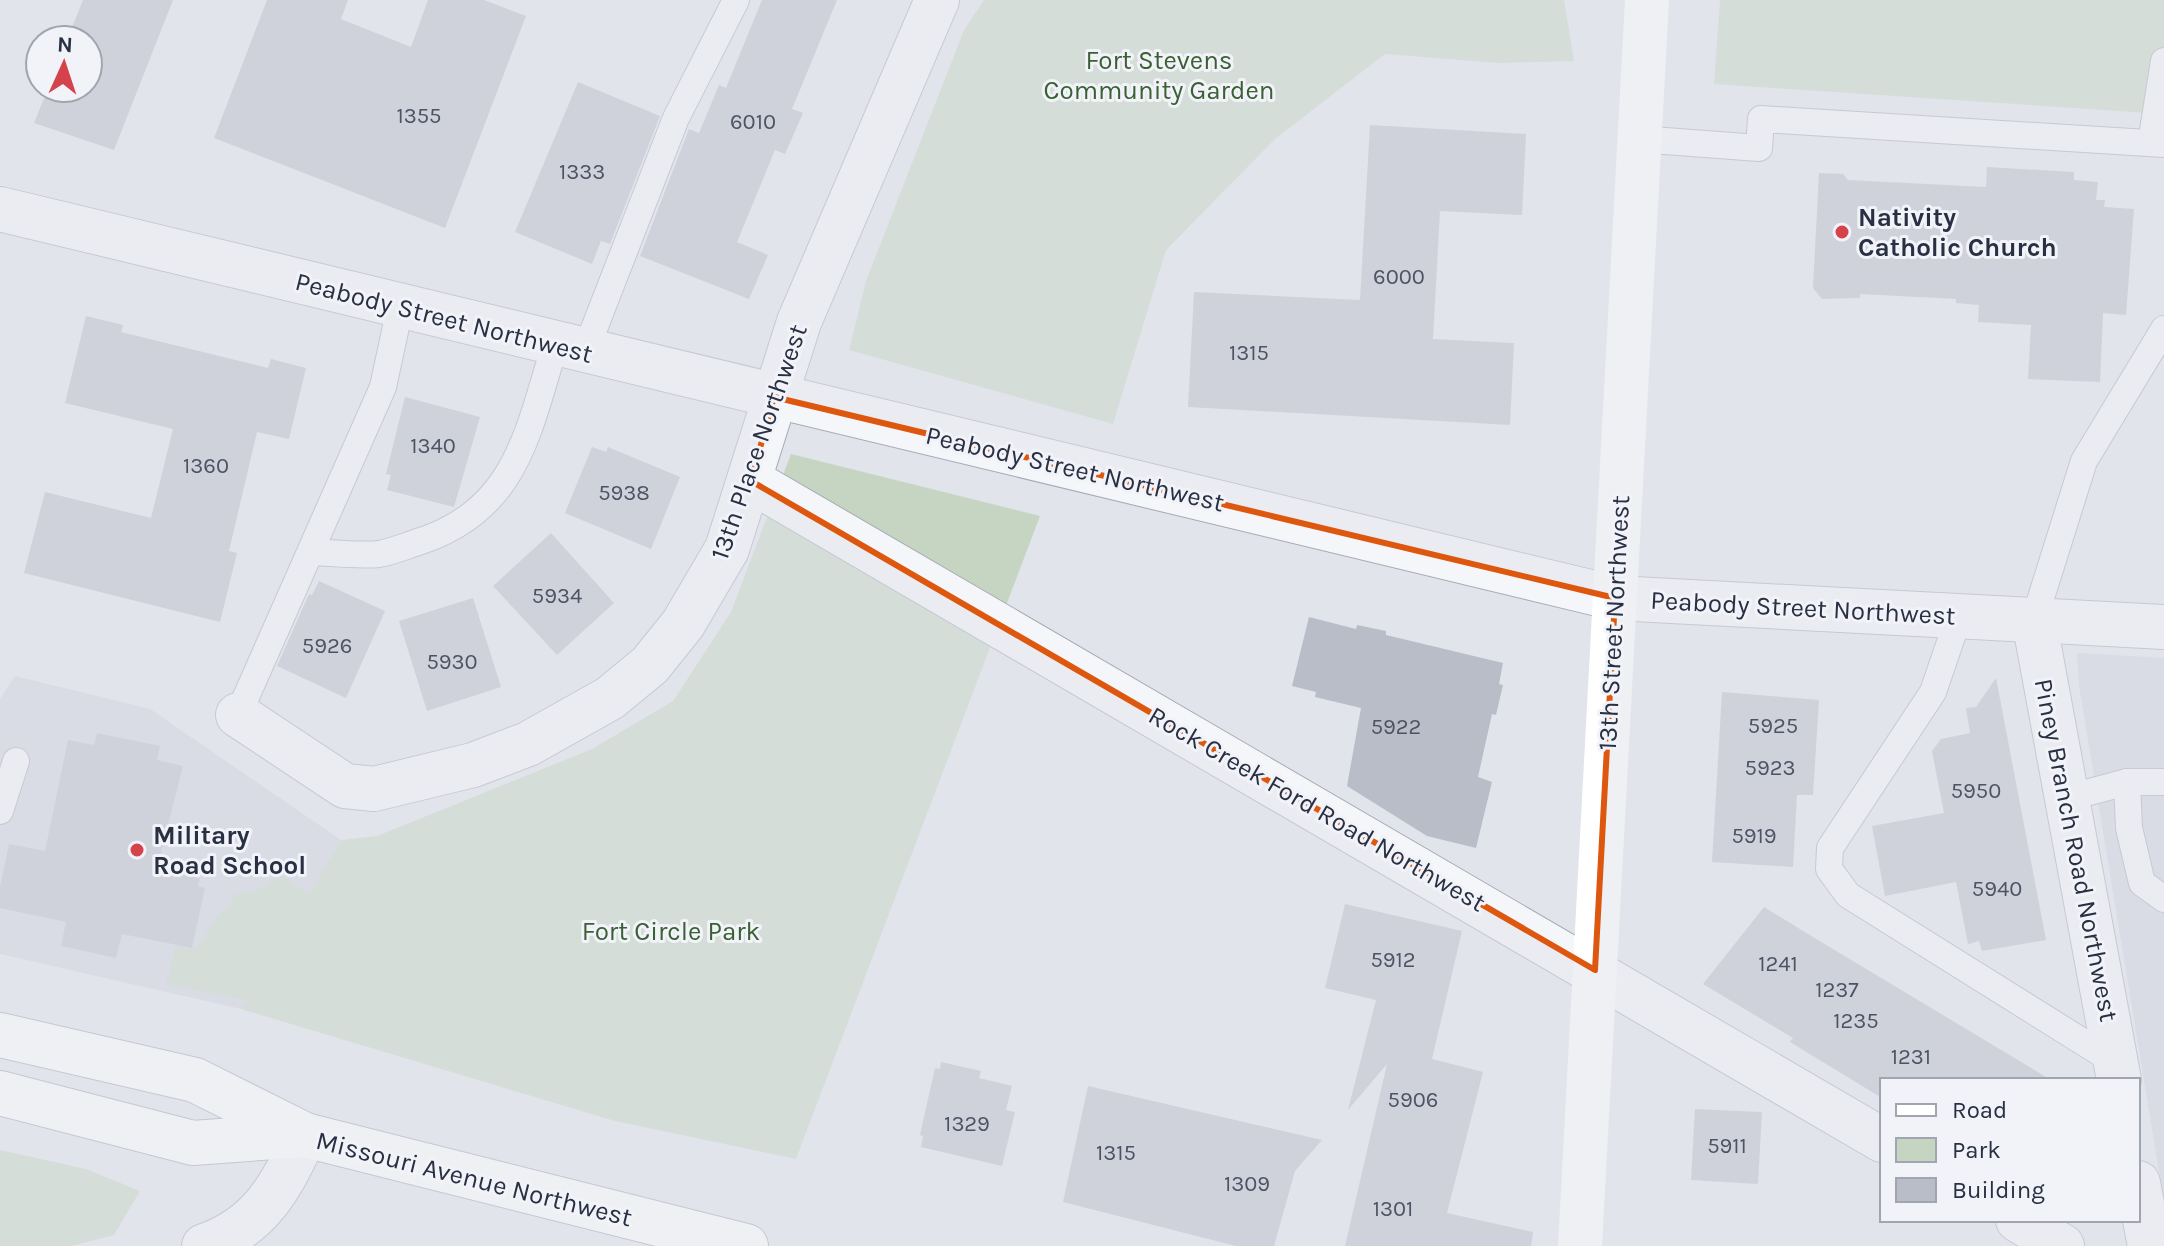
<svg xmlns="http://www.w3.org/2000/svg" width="2164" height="1246" viewBox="0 0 2164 1246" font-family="Karla,sans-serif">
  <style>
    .built { fill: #cfd3dd }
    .green { fill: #c5d5c2 }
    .building { fill: #b8bdc8 }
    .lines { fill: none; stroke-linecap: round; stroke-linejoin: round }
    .lane-casing { stroke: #a6aab5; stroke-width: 28 }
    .street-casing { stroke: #a6aab5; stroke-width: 46 }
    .primary-casing { stroke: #a0a7b7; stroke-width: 46 }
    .lane { stroke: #f4f6f9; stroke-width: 26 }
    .street { stroke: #f4f6f9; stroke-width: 44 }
    .secondary { stroke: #fff; stroke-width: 44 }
    .primary { stroke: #fff; stroke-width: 44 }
    .marked { fill: none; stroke: #de570f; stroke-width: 6; stroke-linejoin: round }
    .poi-dot { fill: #d4424b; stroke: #f1f3f8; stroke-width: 3 }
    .labels { text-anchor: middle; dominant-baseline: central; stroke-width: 6; stroke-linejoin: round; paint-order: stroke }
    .number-label { font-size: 22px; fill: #4d5364 }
    .park-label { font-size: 26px; fill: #3a6035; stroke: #f1f3f8 }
    .poi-label { font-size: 26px; font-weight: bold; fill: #293043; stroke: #f1f3f8; text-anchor: start }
    .street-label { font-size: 26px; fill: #293043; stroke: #f1f3f8 }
  </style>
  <rect width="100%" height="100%" fill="#e1e4eb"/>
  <g class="built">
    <polygon points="2077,653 2164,658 2164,1202 2079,686"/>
    <polygon points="15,676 150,709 341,840 241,1009 0,954 0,699"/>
  </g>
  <g class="green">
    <polygon points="984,0 1564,0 1574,61 1499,63 1385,54 1275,139 1166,250 1113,424 849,350 866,281 964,30"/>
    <polygon points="1720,0 2164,0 2164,114 1714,84"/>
    <path d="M 791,454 L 1040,516 L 796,1159 L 615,1121 L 241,1009 L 246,1000 L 166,984 L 176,945 L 192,949 C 207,941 205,931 215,919 C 224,909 231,908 234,894 L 254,891 L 282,876 L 309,894 L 341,840 L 377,836 L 592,749 L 673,701 L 731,612 Z"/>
    <polygon points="0,1150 86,1169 140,1191 114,1235 71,1246 0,1246"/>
  </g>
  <g class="building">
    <polygon points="83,0 173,0 114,150 34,123 48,88 88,88 88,40 67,40"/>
    <polygon points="267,0 348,0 341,19 411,47 428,0 484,0 526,16 445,228 214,138"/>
    <polygon points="762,0 837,0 792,109 803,113 785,154 775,150 737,242 768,255 749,299 640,256 689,129 699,133 719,85 726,88"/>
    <polygon points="578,82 660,116 610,244 601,241 592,264 515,232"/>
    <polygon points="1370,125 1526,134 1522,215 1440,211 1433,339 1514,343 1510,425 1188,407 1194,292 1360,300"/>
    <polygon points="1987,167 2074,172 2074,180 2098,182 2096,200 2105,200 2104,207 2134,209 2126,315 2103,313 2100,382 2028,379 2031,325 1978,322 1979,305 1956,303 1956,299 1860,294 1860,298 1822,299 1813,288 1819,173 1843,174 1848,180 1986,187"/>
    <polygon points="86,316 123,325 121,332 268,368 271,359 306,368 289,439 257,432 229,551 237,553 220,622 24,573 45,492 151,518 173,429 65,403"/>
    <polygon points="405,397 480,417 454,507 387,490 391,475 386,474"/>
    <polygon points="592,447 606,452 608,447 680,477 651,549 565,513"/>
    <polygon points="551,533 614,603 557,655 493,586"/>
    <polygon points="319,581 385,611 346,698 277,666 309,594 312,595"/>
    <polygon points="473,598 501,687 427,711 399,621"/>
    <polygon points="1309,617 1356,629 1357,625 1386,631 1386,635 1503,663 1499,684 1503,685 1496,715 1492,714 1478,777 1492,782 1476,848 1427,836 1347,786 1361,708 1315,697 1316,692 1292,686"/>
    <polygon points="1996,678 2046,940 1982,951 1979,941 1968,944 1956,882 1885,896 1872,826 1944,813 1932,751 1941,739 1970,733 1966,708 1976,707"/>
    <polygon points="1722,692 1819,700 1813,795 1797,795 1793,867 1712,862"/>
    <polygon points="97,733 160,746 157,760 183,766 158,864 200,879 198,886 205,888 192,948 122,934 116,958 61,946 66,922 0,908 0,887 9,844 45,851 68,740 94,745"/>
    <polygon points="1345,904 1462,931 1432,1059 1483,1072 1447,1213 1533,1232 1531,1246 1345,1246 1387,1064 1348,1110 1376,1000 1325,988"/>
    <polygon points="1764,907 1813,937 2051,1080 1882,1080 1882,1098 1790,1042 1793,1038 1703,984"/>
    <polygon points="941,1062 981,1071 979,1078 1012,1086 1006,1110 1015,1112 1002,1166 921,1147 923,1136 920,1135 935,1068 940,1069"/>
    <polygon points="1088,1086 1322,1140 1295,1171 1274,1246 1236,1246 1063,1202"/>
    <polygon points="1695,1109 1762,1112 1758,1184 1691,1180"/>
  </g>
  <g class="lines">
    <g class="lane-casing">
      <g id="lane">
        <polyline points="1638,139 1759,148 1761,119 2164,144"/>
        <polyline points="2151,143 2164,61"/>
        <polyline points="585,352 676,118 736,0"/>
        <path d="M 312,552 C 334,553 358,556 379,554 C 391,552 403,547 415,543 C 516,512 527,435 555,345"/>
        <polyline points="1959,616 1933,692 1830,848 1829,869 1848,895 2115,1062"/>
        <polyline points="2034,620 2084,461 2164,329"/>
        <polyline points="238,715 383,387 400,308"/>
        <polyline points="2127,782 2129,828 2142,883 2164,899"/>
        <polyline points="2067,798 2127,782 2164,782"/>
        <polyline points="0,811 16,761"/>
      </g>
    </g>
    <g class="street-casing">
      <g id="street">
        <polyline points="0,209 1615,598 2164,627"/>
        <polyline points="751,481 1882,1140"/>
        <polyline points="2034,620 2119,1080"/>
        <polyline points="238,715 345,786 374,789 473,765 528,744 610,698 650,665 683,624 727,549 799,322 937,0"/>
        <polyline points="2138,1183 2150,1246"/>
        <polyline points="2018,1220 2062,1246"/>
        <path d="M 204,1246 C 261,1227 282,1185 305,1135"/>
      </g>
    </g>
    <g class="primary-casing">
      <g id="primary">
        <polyline points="0,1035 195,1080 305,1135 746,1246"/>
        <polyline points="0,1093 193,1143 303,1135"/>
      </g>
    </g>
    <use href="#lane" class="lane"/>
    <use href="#street" class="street"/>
    <polyline class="secondary" points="1580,1246 1647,0"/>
    <use href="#primary" class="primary"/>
  </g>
  <path d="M0 0H2164V1246H0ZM 774,397 L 1615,598 L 1595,970 L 751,481 Z" fill="#e1e4eb" fill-opacity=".55" fill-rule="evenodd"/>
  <path class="marked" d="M 774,397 L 1615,598 L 1595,970 L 751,481 Z"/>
  <g class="poi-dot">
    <circle cx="1842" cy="232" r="8"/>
    <circle cx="137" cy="850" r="8"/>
  </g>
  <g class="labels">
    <g class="number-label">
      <text x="419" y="116">1355</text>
      <text x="753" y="122">6010</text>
      <text x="582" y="172">1333</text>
      <text x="1399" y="277">6000</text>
      <text x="1249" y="353">1315</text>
      <text x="433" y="446">1340</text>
      <text x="206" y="466">1360</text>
      <text x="624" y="493">5938</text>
      <text x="557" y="596">5934</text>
      <text x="327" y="646">5926</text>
      <text x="452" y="662">5930</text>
      <text x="1773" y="726">5925</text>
      <text x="1396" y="727">5922</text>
      <text x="1770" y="768">5923</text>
      <text x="1976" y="791">5950</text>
      <text x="1754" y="836">5919</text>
      <text x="1997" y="889">5940</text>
      <text x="1393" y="960">5912</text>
      <text x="1778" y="964">1241</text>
      <text x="1837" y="990">1237</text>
      <text x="1856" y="1021">1235</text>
      <text x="1911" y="1057">1231</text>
      <text x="1413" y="1100">5906</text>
      <text x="967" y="1124">1329</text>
      <text x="1727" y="1146">5911</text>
      <text x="1116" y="1153">1315</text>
      <text x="1247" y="1184">1309</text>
      <text x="1393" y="1209">1301</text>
    </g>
    <g class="park-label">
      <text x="1159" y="60">Fort Stevens<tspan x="1159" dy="30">Community Garden</tspan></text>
      <text x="671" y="931">Fort Circle Park</text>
    </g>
    <g class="poi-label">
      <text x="1858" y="217">Nativity<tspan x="1858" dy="30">Catholic Church</tspan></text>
      <text x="153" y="835">Military<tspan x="153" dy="30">Road School</tspan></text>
    </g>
    <g class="street-label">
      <text transform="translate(444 318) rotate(14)">Peabody Street Northwest</text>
      <text transform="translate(759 442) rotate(-71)">13th Place Northwest</text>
      <text transform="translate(1075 469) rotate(13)">Peabody Street Northwest</text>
      <text transform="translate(1803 608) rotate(3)">Peabody Street Northwest</text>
      <text transform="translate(1614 623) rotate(-87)">13th Street Northwest</text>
      <text transform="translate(1317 809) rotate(30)">Rock Creek Ford Road Northwest</text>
      <text transform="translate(2076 850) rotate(79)">Piney Branch Road Northwest</text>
      <text transform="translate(474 1179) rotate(14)">Missouri Avenue Northwest</text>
    </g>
  </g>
  <rect x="1880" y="1078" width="260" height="144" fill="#f1f3f8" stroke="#a1a5b0" stroke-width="2"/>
  <rect x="1896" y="1104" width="40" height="12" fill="#ffffff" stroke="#a1a5b0" stroke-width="2"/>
  <text x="1952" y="1118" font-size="24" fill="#293043">Road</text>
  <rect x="1896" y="1138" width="40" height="24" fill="#c5d5c2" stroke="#a1a5b0" stroke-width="2"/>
  <text x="1952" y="1158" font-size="24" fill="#293043">Park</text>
  <rect x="1896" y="1178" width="40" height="24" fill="#b8bdc8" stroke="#a1a5b0" stroke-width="2"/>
  <text x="1952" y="1198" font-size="24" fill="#293043">Building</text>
  <g transform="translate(64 64) rotate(3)"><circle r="38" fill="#f1f3f8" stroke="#a1a5b0" stroke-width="2"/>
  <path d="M0-6L14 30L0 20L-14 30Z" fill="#d4424b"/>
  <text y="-12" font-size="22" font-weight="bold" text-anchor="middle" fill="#293043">N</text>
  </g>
</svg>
